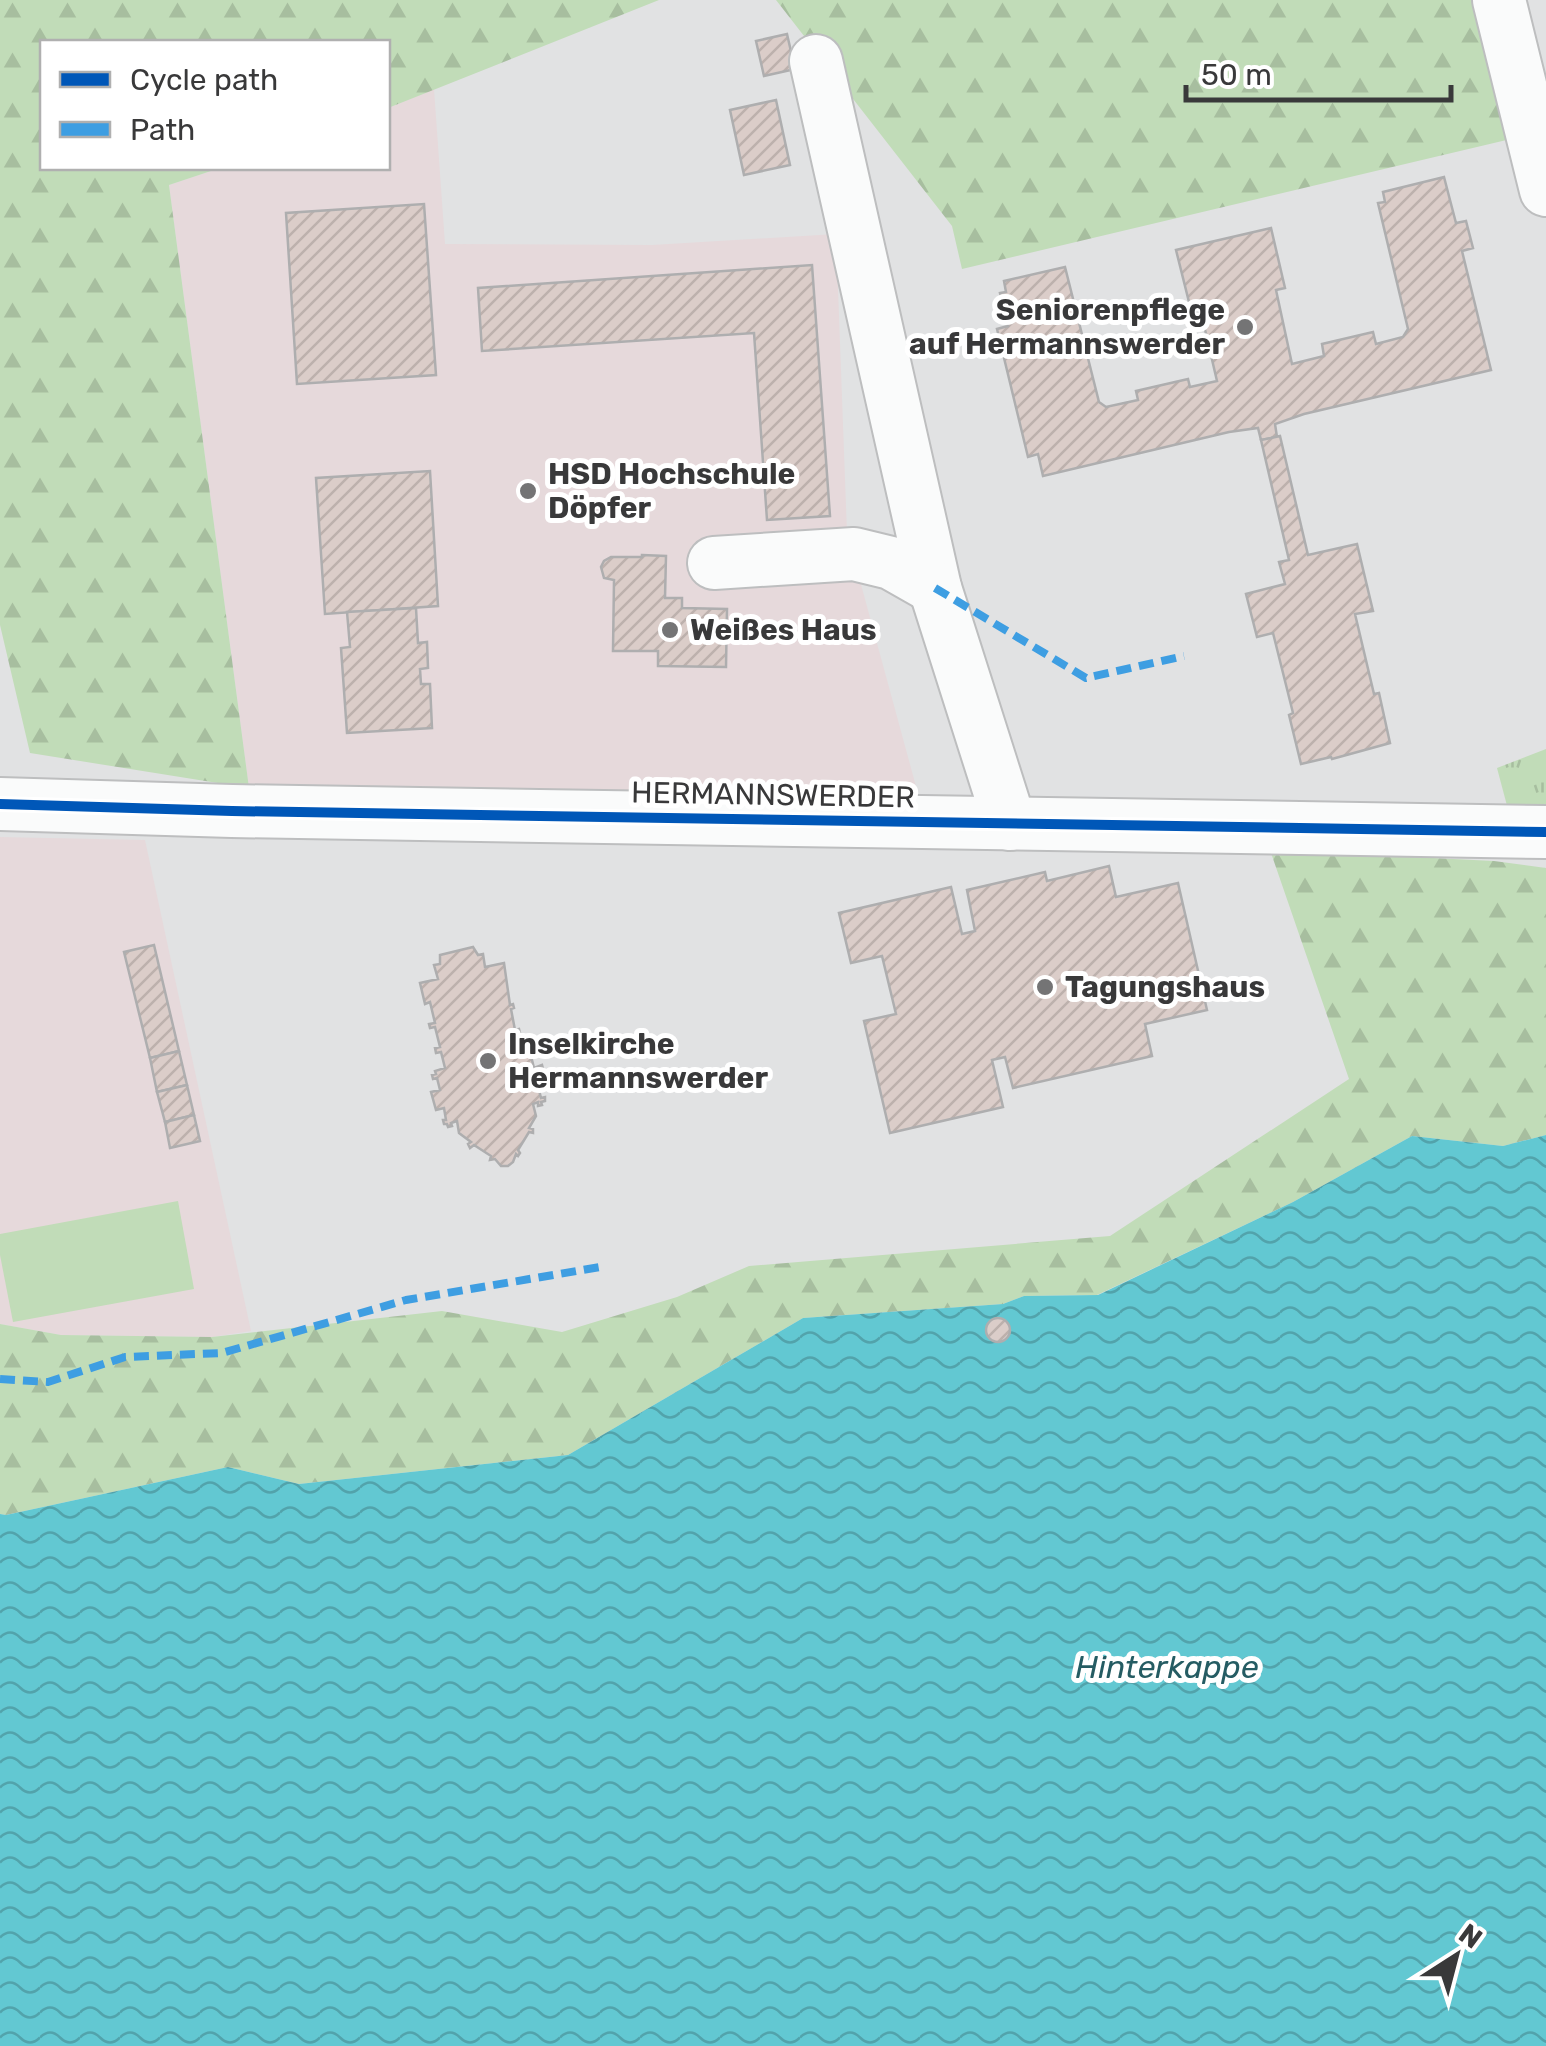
<svg xmlns="http://www.w3.org/2000/svg" width="1546" height="2046" viewBox="0 0 1546 2046" font-family="Rubik,sans-serif">
  <style>
    .education { fill: #e6d9db }
    .grass { fill: url(#grass-tufts) }
    .forest { fill: url(#forest-firs) }
    .pitch { fill: #c1dcb8 }
    .water { fill: url(#water-waves) }
    .building { fill: url(#building-hatch); stroke: #aeaeaf; stroke-width: 2.5 }
    .lines { fill: none; stroke-linecap: round; stroke-linejoin: round }
    .minor-casing { stroke: #bdbebf; stroke-width: 56 }
    .minor { stroke: #fafbfb; stroke-width: 52 }
    .quiet { stroke: #3e9ee2; stroke-width: 8; stroke-dasharray: 15 8; stroke-linecap: butt }
    .cycleway-casing { stroke: #fff; stroke-width: 16 }
    .cycleway { stroke: #0057b8; stroke-width: 10 }
    .poi-dot { fill: #747475; stroke: #fff; stroke-width: 4 }
    .labels { text-anchor: middle; dominant-baseline: central; stroke-width: 10; stroke-linejoin: round; paint-order: stroke }
    .poi-label { font-size: 30px; font-weight: bold; fill: #39393a; stroke: #fff; text-anchor: start }
    .street-label { font-size: 30px; fill: #39393a; stroke: #fff }
    .water-label { font-size: 32px; font-style: italic; fill: #255c63; stroke: #fff }
  </style>
  <defs>
    <pattern id="grass-tufts" width="24" height="20" patternUnits="userSpaceOnUse" patternTransform="scale(2.5)"><rect width="24" height="20" fill="#c1dcb8"/><path d="M3 7l-1-3M5 7V3M7 7l1-3M15 17l-1-3M17 17v-4M19 17l1-3" fill="none" stroke="#a7be9f"/></pattern>
    <pattern id="forest-firs" width="22" height="20" patternUnits="userSpaceOnUse" patternTransform="scale(2.5)"><rect width="22" height="20" fill="#c1dcb8"/><path d="M5 1l3.5 6h-7zM16 11l3.5 6h-7z" fill="#a7be9f"/></pattern>
    <pattern id="water-waves" width="16" height="10" patternUnits="userSpaceOnUse" patternTransform="scale(2.5)"><rect width="16" height="10" fill="#62c8d2"/><path d="M0 5q4-4 8 0t8 0" fill="none" stroke="#52a3ab"/></pattern>
    <pattern id="building-hatch" width="6" height="6" patternUnits="userSpaceOnUse" patternTransform="scale(2.5)"><rect width="6" height="6" fill="#dbcdc9"/><path d="M-1 1l2-2M0 6l6-6M5 7l2-2" fill="none" stroke="#bdb1ad"/></pattern>
  </defs>
  <rect width="100%" height="100%" fill="#e1e2e3"/>
  <g class="education">
    <polygon points="434,89 445,244 652,245 836,234 847,533 920,801 249,788 169,185 220,168 388,168 388,108"/>
    <polygon points="0,837 145,840 251,1331 212,1337 61,1335 0,1324"/>
  </g>
  <polygon class="grass" points="1546,749 1546,818 1510,817 1497,768"/>
  <g class="forest">
    <polygon points="0,0 659,0 388,108 388,42 42,42 42,168 220,168 169,185 249,788 30,753 0,625"/>
    <polygon points="776,0 1482,0 1515,138 962,269 952,226"/>
    <polygon points="1270,850 1494,861 1546,868 1546,1135 1503,1146 1412,1136 1293,1202 1097,1295 1024,1296 1003,1304 803,1318 568,1455 299,1484 228,1467 6,1515 0,1514 0,1324 61,1335 212,1337 442,1311 562,1332 677,1297 749,1266 1110,1236 1349,1079"/>
  </g>
  <polygon class="pitch" points="178,1201 194,1289 13,1322 0,1255 0,1234"/>
  <polygon class="water" points="1546,1135 1546,2046 0,2046 0,1514 6,1515 228,1467 299,1484 568,1455 803,1318 1003,1304 1024,1296 1098,1295 1293,1202 1412,1136 1503,1146"/>
  <g class="building">
    <polygon points="787,34 795,69 764,76 756,41"/>
    <polygon points="776,100 790,165 744,175 730,110"/>
    <polygon points="1444,177 1456,223 1466,221 1473,248 1462,251 1491,370 1304,414 1275,424 1277,437 1261,440 1258,428 1229,432 1043,476 1038,454 1028,457 997,329 1008,326 1000,293 1006,292 1004,281 1065,267 1099,402 1106,407 1138,400 1136,391 1188,379 1190,387 1217,381 1200,308 1191,310 1176,250 1271,228 1285,288 1276,290 1292,364 1324,356 1322,344 1373,332 1376,344 1403,337 1408,329 1378,203 1385,202 1383,192"/>
    <polygon points="424,204 436,375 297,384 286,213"/>
    <polygon points="812,265 830,516 767,520 754,333 482,351 478,288"/>
    <polygon points="1280,436 1308,555 1357,544 1373,611 1355,614 1374,694 1379,693 1390,743 1332,759 1331,757 1301,764 1289,715 1293,713 1273,633 1257,637 1246,594 1285,584 1279,562 1289,560 1261,440"/>
    <polygon points="430,471 438,606 325,614 316,478"/>
    <polygon points="642,555 666,556 665,598 682,598 682,608 727,609 726,667 658,666 658,651 613,651 614,580 604,578 601,567 604,561 611,557 642,557"/>
    <polygon points="416,608 418,643 427,642 428,668 420,669 421,684 430,684 432,728 347,733 341,648 350,647 347,612"/>
    <polygon points="1109,866 1116,897 1178,883 1207,1010 1145,1024 1152,1056 1013,1088 1005,1057 992,1060 1003,1107 890,1133 864,1021 896,1014 882,956 851,963 839,913 951,887 962,934 975,931 967,890 1045,872 1047,881"/>
    <polygon points="154,945 179,1051 150,1058 124,952"/>
    <polygon points="473,947 478,955 483,954 485,967 504,963 510,1005 513,1004 514,1008 511,1009 515,1030 519,1029 520,1033 516,1034 521,1055 526,1053 525,1049 529,1048 530,1052 534,1051 535,1055 531,1056 534,1068 542,1065 547,1084 538,1086 541,1098 545,1097 545,1101 541,1102 542,1105 538,1106 538,1102 533,1104 536,1116 529,1128 533,1129 533,1133 529,1132 518,1150 520,1153 518,1156 516,1154 513,1162 508,1166 501,1166 495,1159 490,1160 491,1156 474,1145 470,1148 468,1144 471,1142 459,1133 457,1121 451,1123 452,1126 448,1127 447,1124 444,1124 443,1120 446,1120 444,1108 436,1110 431,1092 440,1090 437,1078 433,1079 432,1075 436,1074 435,1071 445,1068 441,1052 436,1053 435,1048 440,1047 435,1027 430,1028 429,1024 435,1023 430,1002 425,1004 420,983 438,979 434,965 440,964 440,955"/>
    <polygon points="179,1051 187,1085 157,1092 150,1058"/>
    <polygon points="187,1085 194,1115 165,1122 157,1092"/>
    <polygon points="194,1115 200,1141 170,1148 165,1122"/>
    <circle cx="998" cy="1330" r="12"/>
  </g>
  <g class="lines">
    <g class="minor-casing">
      <g id="minor">
        <polyline points="1499,0 1546,190"/>
        <polyline points="816,61 935,588 1010,824"/>
        <polyline points="714,563 854,554 891,563 935,588"/>
        <polyline points="0,804 232,811 1546,832"/>
      </g>
    </g>
    <use href="#minor" class="minor"/>
    <g class="quiet">
      <polyline points="935,588 1086,678 1184,656"/>
      <polyline points="0,1379 48,1382 125,1357 222,1353 406,1300 600,1267"/>
    </g>
    <g class="cycleway-casing">
      <polyline id="cycleway" points="0,804 232,811 1546,832"/>
    </g>
    <use href="#cycleway" class="cycleway"/>
  </g>
  <g class="poi-dot">
    <circle cx="1245" cy="327" r="10"/>
    <circle cx="528" cy="491" r="10"/>
    <circle cx="670" cy="630" r="10"/>
    <circle cx="1045" cy="987" r="10"/>
    <circle cx="488" cy="1061" r="10"/>
  </g>
  <g class="labels">
    <g class="poi-label">
      <text x="1225" y="310" text-anchor="end">Seniorenpflege<tspan x="1225" dy="34">auf Hermannswerder</tspan></text>
      <text x="548" y="474">HSD Hochschule<tspan x="548" dy="34">Döpfer</tspan></text>
      <text x="690" y="630">Weißes Haus</text>
      <text x="1065" y="987">Tagungshaus</text>
      <text x="508" y="1044">Inselkirche<tspan x="508" dy="34">Hermannswerder</tspan></text>
    </g>
    <g class="street-label">
      <text transform="translate(773 795) rotate(1)">HERMANNSWERDER</text>
    </g>
    <g class="water-label">
      <text x="1167" y="1667">Hinterkappe</text>
    </g>
  </g>
  <rect x="40" y="40" width="350" height="130" fill="#ffffff" stroke="#b0b0b0" stroke-width="2.5"/>
  <rect x="60" y="72" width="50" height="15" fill="#0057b8" stroke="#b0b0b0" stroke-width="2.5"/>
  <text x="130" y="90" font-size="30" fill="#39393a">Cycle path</text>
  <rect x="60" y="122" width="50" height="15" fill="#3e9ee2" stroke="#b0b0b0" stroke-width="2.5"/>
  <text x="130" y="140" font-size="30" fill="#39393a">Path</text>
  <g transform="translate(1456 1956) rotate(36)" stroke="#ffffff" stroke-width="8" paint-order="stroke">
  <path d="M0-8L18 38L0 25L-18 38Z" fill="#39393a"/>
  <text y="-15" font-size="28" font-weight="bold" text-anchor="middle" fill="#39393a">N</text>
  </g>
  <path d="M1186 85v15h265v-15" fill="none" stroke="#39393a" stroke-width="5"/>
  <text x="1201" y="85" font-size="30" fill="#39393a" stroke="#ffffff" stroke-width="8" paint-order="stroke">50 m</text>
</svg>
